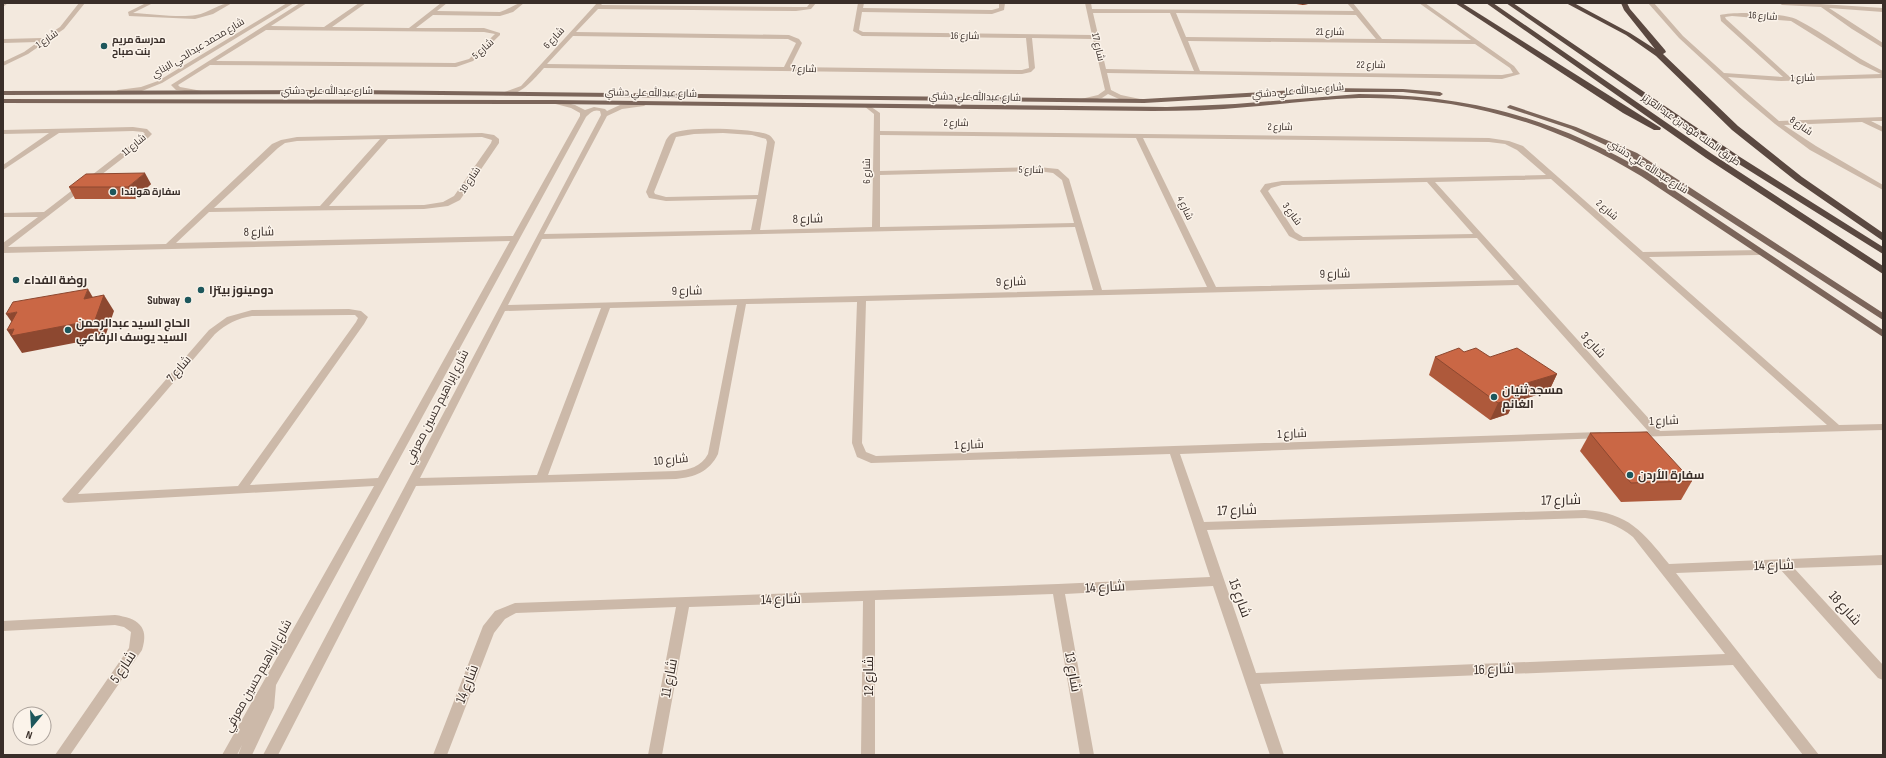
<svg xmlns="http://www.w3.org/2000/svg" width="1886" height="758" viewBox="0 0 1886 758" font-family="'Sofia Sans Condensed',Cairo,sans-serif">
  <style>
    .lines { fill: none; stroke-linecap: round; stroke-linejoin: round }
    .minor { fill: #ccb9a9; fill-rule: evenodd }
    .major { fill: #7b655a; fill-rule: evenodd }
    .highway { fill: #5a4840; fill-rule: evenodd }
    .wall { fill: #ae593b }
    .shaded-wall { fill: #8d4830 }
    .building { fill: #ca6745; stroke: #8d4830 }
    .poi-dot { fill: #1d575c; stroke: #fbf3ea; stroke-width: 1.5 }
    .labels { text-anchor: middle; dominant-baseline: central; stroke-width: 3; stroke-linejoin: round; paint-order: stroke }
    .far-street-label { font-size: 10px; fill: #392e29; stroke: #fbf3ea }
    .far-poi-label { font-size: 10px; font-weight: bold; fill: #392e29; stroke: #fbf3ea; text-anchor: start }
    .street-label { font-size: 12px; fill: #392e29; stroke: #fbf3ea }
    .poi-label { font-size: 12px; font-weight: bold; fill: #392e29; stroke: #fbf3ea; text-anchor: start }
    .near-street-label { font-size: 14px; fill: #392e29; stroke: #fbf3ea }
  </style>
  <rect width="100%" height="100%" fill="#f3e9de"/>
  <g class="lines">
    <g class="minor">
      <polygon points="3,3 8,3 3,7"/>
      <polygon points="79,3 85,3 64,29 28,54 3,66 3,62 24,52 38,42 3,43 3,39 43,38 60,27"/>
      <path d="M 146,3 L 153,3 L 133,13 C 151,14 181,18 196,15 C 209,13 219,3 232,3 L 213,14 L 195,19 L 129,16 L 128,12 Z"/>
      <polygon points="287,3 294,3 162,83 142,91 118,94 115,92 118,90 141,87 158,81"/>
      <path d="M 300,3 L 307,3 L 271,26 L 324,27 L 359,3 L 366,3 L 332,27 L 409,28 L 441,3 L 447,3 L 437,11 L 500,12 C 508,10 515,3 524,3 L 513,12 L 500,16 L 433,15 L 416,28 L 484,28 L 500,33 L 500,35 L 473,61 L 456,67 L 210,65 L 178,85 L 180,87 L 202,91 L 202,93 L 176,90 L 171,85 ZM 266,30 L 484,32 L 495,34 L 469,59 L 455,63 L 216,61 Z"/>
      <path d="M 597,3 L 603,3 L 601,5 L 796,7 L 807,7 L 810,3 L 816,3 L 811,9 L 796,11 L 598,9 L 576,32 L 789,35 L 799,39 L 802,43 L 790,67 L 1022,70 L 1029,68 L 1026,38 L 862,36 L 853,31 L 858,3 L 864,3 L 863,8 L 992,10 L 999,8 L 999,3 L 1005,3 L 1004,10 L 992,14 L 862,12 L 859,30 L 863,32 L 1092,35 L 1085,3 L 1091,3 L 1092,9 L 1354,11 L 1347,3 L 1353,3 L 1382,39 L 1471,40 L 1419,3 L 1425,3 L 1514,66 L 1520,74 L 1502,79 L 1107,73 L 1111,90 L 1121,95 L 1140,99 L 1140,101 L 1119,99 L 1108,94 L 1102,98 L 1083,102 L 1081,101 L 1081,99 L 1098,95 L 1105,90 L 1093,39 L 1032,38 L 1035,68 L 1031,72 L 1022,74 L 544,68 C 533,80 520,97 502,95 L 502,93 L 521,86 ZM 1093,13 L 1170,13 L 1194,71 L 1106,69 ZM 1176,13 L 1356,15 L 1376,39 L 1186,37 ZM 573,36 L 788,39 L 796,43 L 784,67 L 547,64 ZM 1188,41 L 1475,44 L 1510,68 L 1513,73 L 1502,75 L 1200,71 Z"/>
      <path d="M 1648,3 L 1654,3 L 1683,36 L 1724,73 L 1783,77 L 1721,21 L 1720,15 C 1735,11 1782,13 1796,19 C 1826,34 1852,56 1883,71 L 1883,78 L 1781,81 L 1728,77 L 1779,121 L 1883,117 L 1883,121 L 1871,121 L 1883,127 L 1883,132 L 1862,122 L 1784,125 L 1816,146 L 1883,185 L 1883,190 L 1810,150 L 1775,124 L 1744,98 L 1679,38 ZM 1732,16 L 1791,21 L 1860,64 L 1881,74 L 1790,77 L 1726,19 L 1725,17 Z"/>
      <polygon points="1779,3 1805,3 1883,8 1883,12 1829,8 1883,43 1883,48 1852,29 1821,7 1782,5"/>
      <path d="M 554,100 L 575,105 L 585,110 L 594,107 L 605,109 L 607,111 L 620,105 L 644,102 L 647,104 L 644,106 L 622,109 L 607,116 L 544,234 L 751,230 L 757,199 L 666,201 L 649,198 L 646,192 L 666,140 C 668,137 670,134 673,133 C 686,126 755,128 769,135 C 772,137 773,139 775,142 L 760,230 L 872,227 L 874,114 L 864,106 L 867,104 L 880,113 L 880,131 L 1489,138 L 1509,141 L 1523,146 L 1643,252 L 1762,250 L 1763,252 L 1759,255 L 1649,257 L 1839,425 L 1883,424 L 1883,430 L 1632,437 L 1631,435 L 1632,433 L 1648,431 L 1518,285 L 866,301 L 862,443 L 866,452 L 876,456 L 1600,432 L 1604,434 L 1605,436 L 1604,438 L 1180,454 L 1204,522 L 1585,510 C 1629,513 1643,532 1669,564 L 1883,555 L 1883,565 L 1794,568 L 1883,665 L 1883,680 L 1878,678 L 1780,569 L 1676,573 L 1819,755 L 1803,755 L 1733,665 L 1260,684 L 1284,755 L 1270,755 L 1213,586 L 1065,594 L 1094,755 L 1080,755 L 1053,594 L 875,600 L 875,755 L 861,755 L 863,601 L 689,607 L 662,755 L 648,755 L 676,607 L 516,613 L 505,619 L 494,633 L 447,755 L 433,755 L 483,626 L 495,611 L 515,603 L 1058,584 L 1210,577 L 1170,454 L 871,463 L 857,457 L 852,443 L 857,302 L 746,304 L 718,454 C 709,472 695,477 676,479 L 416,486 L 278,755 L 263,755 L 601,115 L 600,111 C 594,109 590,113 586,117 L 276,685 L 274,708 L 252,755 L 238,755 L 242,745 L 237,755 L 222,755 L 374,486 L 68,503 L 64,502 L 62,499 L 209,330 L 227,317 L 252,310 L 349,309 L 361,311 L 368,317 L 364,324 L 250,485 L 378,478 L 510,241 L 3,253 L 3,243 L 38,217 L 3,217 L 3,213 L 44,212 L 145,134 L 143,132 L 133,131 L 59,133 L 3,170 L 3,165 L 49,133 L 3,134 L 3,130 L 133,127 L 147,129 L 152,134 L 145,141 L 8,247 L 166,244 L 272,144 L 281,140 L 297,137 L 482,133 L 494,135 L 499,139 L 499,143 L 460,200 L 448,206 L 424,209 L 209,212 L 176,243 L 513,236 L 580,116 L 580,113 L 571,108 L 552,103 L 551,102 ZM 723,133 L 752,135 L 766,139 L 767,142 L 758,195 L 666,197 L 655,194 L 654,192 L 676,137 L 694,134 ZM 880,135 L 1136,138 L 1207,287 L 1102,290 L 1069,179 L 1058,169 L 1038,167 L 880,171 ZM 482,137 L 492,140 L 491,143 L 454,196 L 443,202 L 424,205 L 329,206 L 388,139 ZM 1143,138 L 1489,142 L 1505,144 L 1517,150 L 1546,175 L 1282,181 L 1265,184 L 1260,191 L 1289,236 L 1299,241 L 1477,238 L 1514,280 L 1216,287 ZM 380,139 L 320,206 L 214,208 L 278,148 L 285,143 L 297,141 ZM 1038,171 L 1053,173 L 1062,180 L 1074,223 L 880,227 L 880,175 ZM 1551,179 L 1827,425 L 1660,431 L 1435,182 ZM 1427,182 L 1473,234 L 1303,237 L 1295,232 L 1268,191 L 1271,188 L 1282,185 ZM 1075,227 L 1093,290 L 508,305 L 542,239 ZM 737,305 L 708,454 C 701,467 689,470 676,471 L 548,475 L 610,308 ZM 601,308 L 537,475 L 420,478 L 505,311 ZM 349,315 L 355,315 L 358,318 L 356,322 L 238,486 L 78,494 L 215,334 C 226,324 238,318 252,316 ZM 1585,518 C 1604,520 1618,525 1633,537 L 1725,654 L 1256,673 L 1207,530 Z"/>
      <path d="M 115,615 C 137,618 150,626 142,650 L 70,755 L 55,755 L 129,648 L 131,632 L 124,627 L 115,625 L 3,631 L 3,621 Z"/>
    </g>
    <g class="major">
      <polygon points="1329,88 1403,89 1440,92 1443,94 1440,96 1403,92 1329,92 1144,103 350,94 3,95 3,91 350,90 1144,99"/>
      <path d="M 1359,94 C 1469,95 1551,117 1647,172 L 1883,330 L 1883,337 L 1641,176 C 1551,122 1464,96 1359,98 C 1321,99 1284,104 1247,107 C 1216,110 1184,111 1153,111 L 554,104 L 3,103 L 3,99 L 554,100 L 1167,107 L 1235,104 Z"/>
      <polygon points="1510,105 1576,127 1637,153 1883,313 1883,320 1631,157 1571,129 1508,108 1507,107"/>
    </g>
    <g class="highway">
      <polygon points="1455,3 1462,3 1661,128 1660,130 1654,130 1623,113"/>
      <polygon points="1486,3 1493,3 1712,154 1883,266 1883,274 1706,158"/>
      <polygon points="1506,3 1513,3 1740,157 1883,247 1883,254 1734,161"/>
      <polygon points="1566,3 1574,3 1630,33 1655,49 1624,10 1621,3 1627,3 1630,9 1665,50 1666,52 1663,54 1738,126 1802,177 1883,233 1883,241 1796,181 1732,130 1656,56 1626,35"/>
    </g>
  </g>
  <g class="wall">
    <polygon points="1291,3 1314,3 1302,5"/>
    <polygon points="151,184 135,199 75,199 69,187"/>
    <polygon points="1464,352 1490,357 1557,374 1549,391 1518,401 1515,408 1510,410 1508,414 1490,420 1429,375 1435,357"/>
    <polygon points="1590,433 1692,481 1681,500 1621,502 1580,451"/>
  </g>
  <g class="shaded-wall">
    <polygon points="1302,3 1314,3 1302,5"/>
    <polygon points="145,173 151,184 135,199 128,187"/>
    <polygon points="88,289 98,306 84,299"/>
    <polygon points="104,295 114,311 105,337 22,353 7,330 14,329"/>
    <polygon points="17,312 18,331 6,314"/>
    <polygon points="1557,374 1549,391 1518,401 1515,408 1510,410 1508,414 1490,420 1498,403 1517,386"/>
  </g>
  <g class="building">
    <polygon points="145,173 128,187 69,187 86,174"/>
    <polygon points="88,289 84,299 104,295 95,320 11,336 14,329 7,330 17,312 6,314 13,302"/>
    <polygon points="1459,348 1464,352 1476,348 1490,357 1517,348 1557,374 1517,386 1523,390 1511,394 1516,397 1498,403 1435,357"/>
    <polygon points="1647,432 1692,481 1631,483 1590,433"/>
  </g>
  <g class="poi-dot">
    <circle cx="104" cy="46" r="4"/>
    <circle cx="113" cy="192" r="4"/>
    <circle cx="16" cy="280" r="4"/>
    <circle cx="201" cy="290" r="4"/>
    <circle cx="188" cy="300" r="4"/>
    <circle cx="68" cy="330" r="4"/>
    <circle cx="1494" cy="397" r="4"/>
    <circle cx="1630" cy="475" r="4"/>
  </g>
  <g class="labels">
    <g class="far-street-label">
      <text transform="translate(1763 16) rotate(4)">شارع 16</text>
      <text transform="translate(1330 32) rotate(1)">شارع 21</text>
      <text transform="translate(965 36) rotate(1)">شارع 16</text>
      <text transform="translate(554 38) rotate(-47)">شارع 6</text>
      <text transform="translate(47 39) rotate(-35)">شارع 1</text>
      <text transform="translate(1098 47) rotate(77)">شارع 17</text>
      <text transform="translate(198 48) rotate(-31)">شارع محمد عبدالحي البناي</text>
      <text transform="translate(483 49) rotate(-42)">شارع 5</text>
      <text transform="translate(1371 65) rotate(1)">شارع 22</text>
      <text transform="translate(804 69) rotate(1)">شارع 7</text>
      <text transform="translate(1803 78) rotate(-1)">شارع 1</text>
      <text x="327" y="91">شارع عبدالله علي دشتي</text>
      <text transform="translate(1298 91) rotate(-5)">شارع عبدالله علي دشتي</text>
      <text transform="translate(651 93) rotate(1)">شارع عبدالله علي دشتي</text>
      <text transform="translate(975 97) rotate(1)">شارع عبدالله علي دشتي</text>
      <text transform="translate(956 123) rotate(1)">شارع 2</text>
      <text transform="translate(1801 126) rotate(35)">شارع 8</text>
      <text transform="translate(1280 127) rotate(1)">شارع 2</text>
      <text transform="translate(1691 130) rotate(35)">طريق الملك فهد بن عبد العزيز</text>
      <text transform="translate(134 145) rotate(-40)">شارع 11</text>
      <text transform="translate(1648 167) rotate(32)">شارع عبدالله علي دشتي</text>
      <text transform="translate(1031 170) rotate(1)">شارع 5</text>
      <text transform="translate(867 171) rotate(-90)">شارع 6</text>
      <text transform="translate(470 180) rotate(-56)">شارع 10</text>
      <text transform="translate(1185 208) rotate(65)">شارع 4</text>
      <text transform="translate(1607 210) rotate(41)">شارع 2</text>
      <text transform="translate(1292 214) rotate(54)">شارع 3</text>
    </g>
    <g class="far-poi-label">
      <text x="112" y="40">مدرسة مريم<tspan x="112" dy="12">بنت صباح</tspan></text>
      <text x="121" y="192">سفارة هولندا</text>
    </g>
    <g class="street-label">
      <text transform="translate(808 219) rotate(-1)">شارع 8</text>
      <text transform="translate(259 232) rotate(-1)">شارع 8</text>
      <text transform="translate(1335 274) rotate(-1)">شارع 9</text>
      <text transform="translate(1011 282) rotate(-2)">شارع 9</text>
      <text transform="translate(687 291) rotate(-1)">شارع 9</text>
      <text transform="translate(1593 345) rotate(48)">شارع 3</text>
      <text transform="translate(179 369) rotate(-49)">شارع 7</text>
      <text transform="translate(437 407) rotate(-63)">شارع إبراهيم حسين معرفي</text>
      <text transform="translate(1664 421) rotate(-2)">شارع 1</text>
      <text transform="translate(1292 434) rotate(-2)">شارع 1</text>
      <text transform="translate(969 445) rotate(-2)">شارع 1</text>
      <text transform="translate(671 460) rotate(-5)">شارع 10</text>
      <text transform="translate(258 676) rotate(-61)">شارع إبراهيم حسين معرفي</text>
    </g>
    <g class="poi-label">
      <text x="24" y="280">روضة الفداء</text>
      <text x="209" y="290">دومينوز بيتزا</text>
      <text x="180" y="300" text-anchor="end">Subway</text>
      <text x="76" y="323">الحاج السيد عبدالرحمن<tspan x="76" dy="14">السيد يوسف الرفاعي</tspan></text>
      <text x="1502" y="390">مسجد ثنيان<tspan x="1502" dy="14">الغانم</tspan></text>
      <text x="1638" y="475">سفارة الأردن</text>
    </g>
    <g class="near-street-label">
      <text transform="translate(1561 500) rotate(-1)">شارع 17</text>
      <text transform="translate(1237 510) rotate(-2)">شارع 17</text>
      <text transform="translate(1774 565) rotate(-2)">شارع 14</text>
      <text transform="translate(1105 587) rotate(-3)">شارع 14</text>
      <text transform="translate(1240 598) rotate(70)">شارع 15</text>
      <text transform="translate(781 599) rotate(-2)">شارع 14</text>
      <text transform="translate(1845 608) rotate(48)">شارع 18</text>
      <text transform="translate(123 667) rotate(-56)">شارع 5</text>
      <text transform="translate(1494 669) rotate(-2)">شارع 16</text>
      <text transform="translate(1073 672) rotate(80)">شارع 13</text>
      <text transform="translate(868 676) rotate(-90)">شارع 12</text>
      <text transform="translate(669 678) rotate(-79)">شارع 11</text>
      <text transform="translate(467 684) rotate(-69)">شارع 14</text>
    </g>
  </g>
  <rect width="1886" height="758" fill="none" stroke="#392e29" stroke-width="8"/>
  <g transform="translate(32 726) rotate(198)"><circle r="19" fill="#fbf3ea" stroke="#ada49d"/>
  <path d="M0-3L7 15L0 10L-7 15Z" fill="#1d575c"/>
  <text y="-6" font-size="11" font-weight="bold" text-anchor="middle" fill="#392e29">N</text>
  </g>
</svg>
